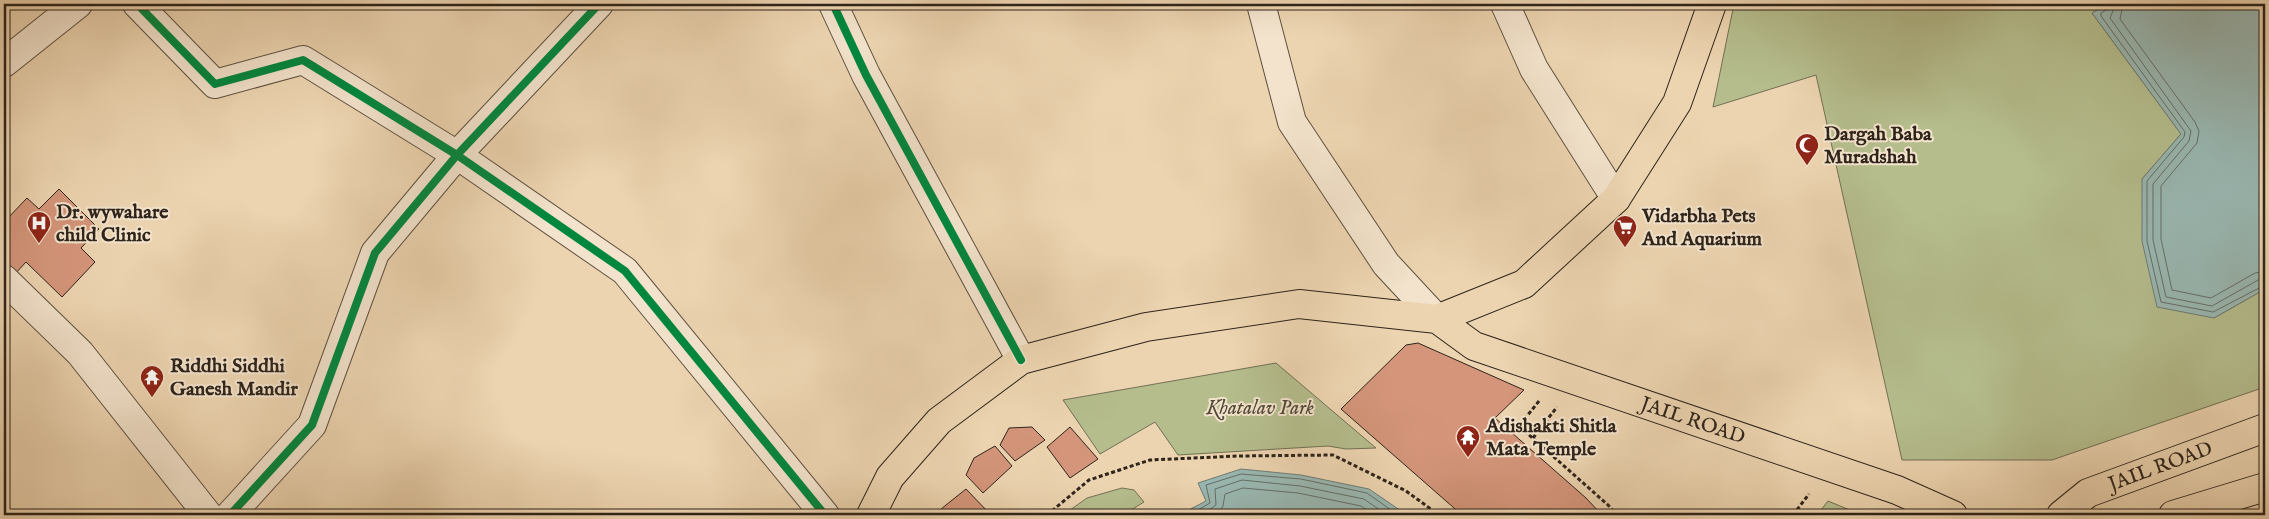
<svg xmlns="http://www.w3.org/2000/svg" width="2269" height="519" viewBox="0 0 2269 519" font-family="'IM FELL English',serif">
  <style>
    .green { fill: #b5bd8d; stroke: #727054 }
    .water { fill: #99b7b1; stroke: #6e7c75 }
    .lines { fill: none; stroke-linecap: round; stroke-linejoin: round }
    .shore { stroke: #646e66; stroke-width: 1 }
    .building { fill: #d4957a; stroke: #2e241b }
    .minor-casing { stroke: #5e5040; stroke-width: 30 }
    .major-casing { stroke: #2e241b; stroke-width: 30 }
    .highway-casing { stroke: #2e241b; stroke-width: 30 }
    .path { stroke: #2e241b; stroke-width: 3; stroke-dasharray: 4 2.5; stroke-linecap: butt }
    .minor { stroke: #f3e3cc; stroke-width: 28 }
    .major { stroke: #ecd4b0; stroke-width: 28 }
    .highway { stroke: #ecd4b0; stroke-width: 28 }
    .cycleway-casing { stroke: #f3e3cc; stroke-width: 11 }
    .cycleway { stroke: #00873e; stroke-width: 8 }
    .labels { text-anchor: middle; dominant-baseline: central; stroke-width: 4; stroke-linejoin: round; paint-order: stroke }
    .poi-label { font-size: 20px; font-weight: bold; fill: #2e241b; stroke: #f3e3cc; text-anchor: start }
    .park-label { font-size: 20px; font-style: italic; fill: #504a38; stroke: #f3e3cc }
    .street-label { font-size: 20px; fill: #2e241b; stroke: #f3e3cc }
  </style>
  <rect width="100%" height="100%" fill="#ecd4b0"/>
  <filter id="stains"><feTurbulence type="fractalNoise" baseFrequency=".004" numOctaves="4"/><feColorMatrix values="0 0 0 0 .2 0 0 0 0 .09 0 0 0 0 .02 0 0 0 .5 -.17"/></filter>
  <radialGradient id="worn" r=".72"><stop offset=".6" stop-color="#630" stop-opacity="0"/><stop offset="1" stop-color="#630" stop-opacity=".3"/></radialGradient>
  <g class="green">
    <polygon points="1734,4 2108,4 2092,13 2181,134 2142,179 2214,318 2265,289 2265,387 2052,460 1902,460 1816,75 1713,107"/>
    <polygon points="1276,363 1376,448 1346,449 1328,446 1178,455 1155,422 1100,454 1063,400"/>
    <polygon points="1122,488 1134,490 1144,502 1123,515 1063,515 1087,498"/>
    <polygon points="1828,501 1862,515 1817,515"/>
  </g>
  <g class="water">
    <polygon points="2108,4 2265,4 2265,289 2214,318 2157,307 2142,241 2142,179 2181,134 2092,13"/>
    <polygon points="1241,469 1301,475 1369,489 1407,515 1179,515 1206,501 1198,483"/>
  </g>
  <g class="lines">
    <g class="shore">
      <polyline points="2109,4 2108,9 2101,13 2101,16 2185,132 2184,137 2147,181 2147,241 2161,302 2213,312 2265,285"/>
      <polyline points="2116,4 2110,18 2191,131 2189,141 2153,184 2153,240 2166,297 2212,306 2258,280 2265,278"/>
      <polyline points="2123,4 2120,19 2195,122 2199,131 2197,143 2161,186 2161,239 2172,290 2211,298 2255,273 2265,271"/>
      <polyline points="1189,515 1210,503 1206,485 1241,474 1301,479 1367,493 1398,515"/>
      <polyline points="1202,515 1216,505 1215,489 1242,480 1300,486 1364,499 1387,515"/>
      <polyline points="1217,515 1223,506 1225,494 1243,488 1298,493 1361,506 1374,515"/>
    </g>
  </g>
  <g class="building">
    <polygon points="59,189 99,229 81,248 95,262 62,297 26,262 15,274 4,263 4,218 6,220 27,198 39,209"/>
    <polygon points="1418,343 1524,390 1495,418 1586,498 1602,515 1462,515 1341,409 1406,345"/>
    <polygon points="1032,427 1045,440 1015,461 1000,445 1009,428"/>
    <polygon points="1070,427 1098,459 1070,478 1047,447"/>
    <polygon points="995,446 1012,466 983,493 966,475 974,458"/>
    <polygon points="966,489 991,515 947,515 941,509"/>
  </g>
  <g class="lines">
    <g class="minor-casing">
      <g id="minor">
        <polyline points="137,4 215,84 303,60 457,155 625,271 825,515"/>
        <polyline points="833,4 866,75 1021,360"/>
        <polyline points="1261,4 1292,122 1386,264 1437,319"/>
        <polyline points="1505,4 1534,69 1616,199"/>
        <polyline points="4,63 78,4"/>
        <polyline points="4,279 80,353 208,515"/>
        <polyline points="230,515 312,425 375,253 457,155 599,4"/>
      </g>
    </g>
    <g class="major-casing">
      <polyline id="major" points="1437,319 1524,284 1616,199 1677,103 1712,4"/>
    </g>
    <g class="highway-casing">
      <g id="highway">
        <path id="s1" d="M 871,515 L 890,477 L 939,421 L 1021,360 L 1146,327 L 1299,304 L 1437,319 L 1474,346 L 1897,490 L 1953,515"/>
        <path id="s2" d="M 2061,515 L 2088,493 L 2265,428"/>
        <polyline points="2173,515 2265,487"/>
      </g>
    </g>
    <g class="path">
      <polyline points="1539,401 1519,426 1608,505 1617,515"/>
      <polyline points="1533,438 1557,407"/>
      <polyline points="1047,515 1089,480 1150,460 1238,456 1333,455 1406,491 1439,515"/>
      <polyline points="1793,515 1809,494"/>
    </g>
    <use href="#minor" class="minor"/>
    <use href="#major" class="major"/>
    <use href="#highway" class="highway"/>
    <g class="cycleway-casing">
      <g id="cycleway">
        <polyline points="137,4 215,84 303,60 457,155 625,271 825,515"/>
        <polyline points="833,4 866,75 1021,360"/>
        <polyline points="230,515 312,425 375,253 457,155 599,4"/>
      </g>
    </g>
    <use href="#cycleway" class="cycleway"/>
  </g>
  <defs>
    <g id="mosque-pin" transform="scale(1.25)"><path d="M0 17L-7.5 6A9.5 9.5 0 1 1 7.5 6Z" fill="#8f2418" stroke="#f3e3cc"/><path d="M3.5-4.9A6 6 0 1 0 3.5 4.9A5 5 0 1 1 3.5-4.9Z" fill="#fff"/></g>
    <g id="hospital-pin" transform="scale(1.25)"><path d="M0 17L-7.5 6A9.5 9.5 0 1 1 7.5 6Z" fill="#8f2418" stroke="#f3e3cc"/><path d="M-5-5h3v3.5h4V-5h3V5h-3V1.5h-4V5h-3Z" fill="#fff"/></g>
    <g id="supermarket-pin" transform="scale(1.25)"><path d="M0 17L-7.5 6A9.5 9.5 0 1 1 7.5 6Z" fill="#8f2418" stroke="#f3e3cc"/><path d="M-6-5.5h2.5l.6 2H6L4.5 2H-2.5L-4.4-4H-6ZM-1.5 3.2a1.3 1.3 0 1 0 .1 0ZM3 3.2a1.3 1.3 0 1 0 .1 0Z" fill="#fff"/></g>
    <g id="temple-pin" transform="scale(1.25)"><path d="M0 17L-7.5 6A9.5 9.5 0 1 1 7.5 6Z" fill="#8f2418" stroke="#f3e3cc"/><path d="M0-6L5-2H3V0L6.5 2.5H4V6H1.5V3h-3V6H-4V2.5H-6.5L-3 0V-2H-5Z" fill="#fff"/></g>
  </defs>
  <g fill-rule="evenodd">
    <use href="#mosque-pin" x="1807" y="145"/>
    <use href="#hospital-pin" x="39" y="223"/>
    <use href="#supermarket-pin" x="1625" y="227"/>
    <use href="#temple-pin" x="152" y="377"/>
    <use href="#temple-pin" x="1468" y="437"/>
  </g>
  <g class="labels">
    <g class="poi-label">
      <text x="1824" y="134">Dargah Baba<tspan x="1824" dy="23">Muradshah</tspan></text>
      <text x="56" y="212">Dr. wywahare<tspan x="56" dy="23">child Clinic</tspan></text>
      <text x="1642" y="216">Vidarbha Pets<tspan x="1642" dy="23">And Aquarium</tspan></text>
      <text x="170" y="366">Riddhi Siddhi<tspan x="170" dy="23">Ganesh Mandir</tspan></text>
      <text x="1486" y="426">Adishakti Shitla<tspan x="1486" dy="23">Mata Temple</tspan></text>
    </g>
    <g class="park-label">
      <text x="1260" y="408">Khatalav Park</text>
    </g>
    <g class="street-label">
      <text stroke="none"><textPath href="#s1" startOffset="919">JAIL ROAD</textPath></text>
      <text stroke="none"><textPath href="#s2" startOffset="112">JAIL ROAD</textPath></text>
    </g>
  </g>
  <rect width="2269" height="519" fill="none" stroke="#ecd4b0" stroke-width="20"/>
  <rect x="5" y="5" width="2259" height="509" fill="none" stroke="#2e241b" stroke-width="2.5"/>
  <rect x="10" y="10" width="2249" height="499" fill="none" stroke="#2e241b"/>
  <rect width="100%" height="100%" filter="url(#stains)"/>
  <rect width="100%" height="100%" fill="url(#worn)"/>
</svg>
